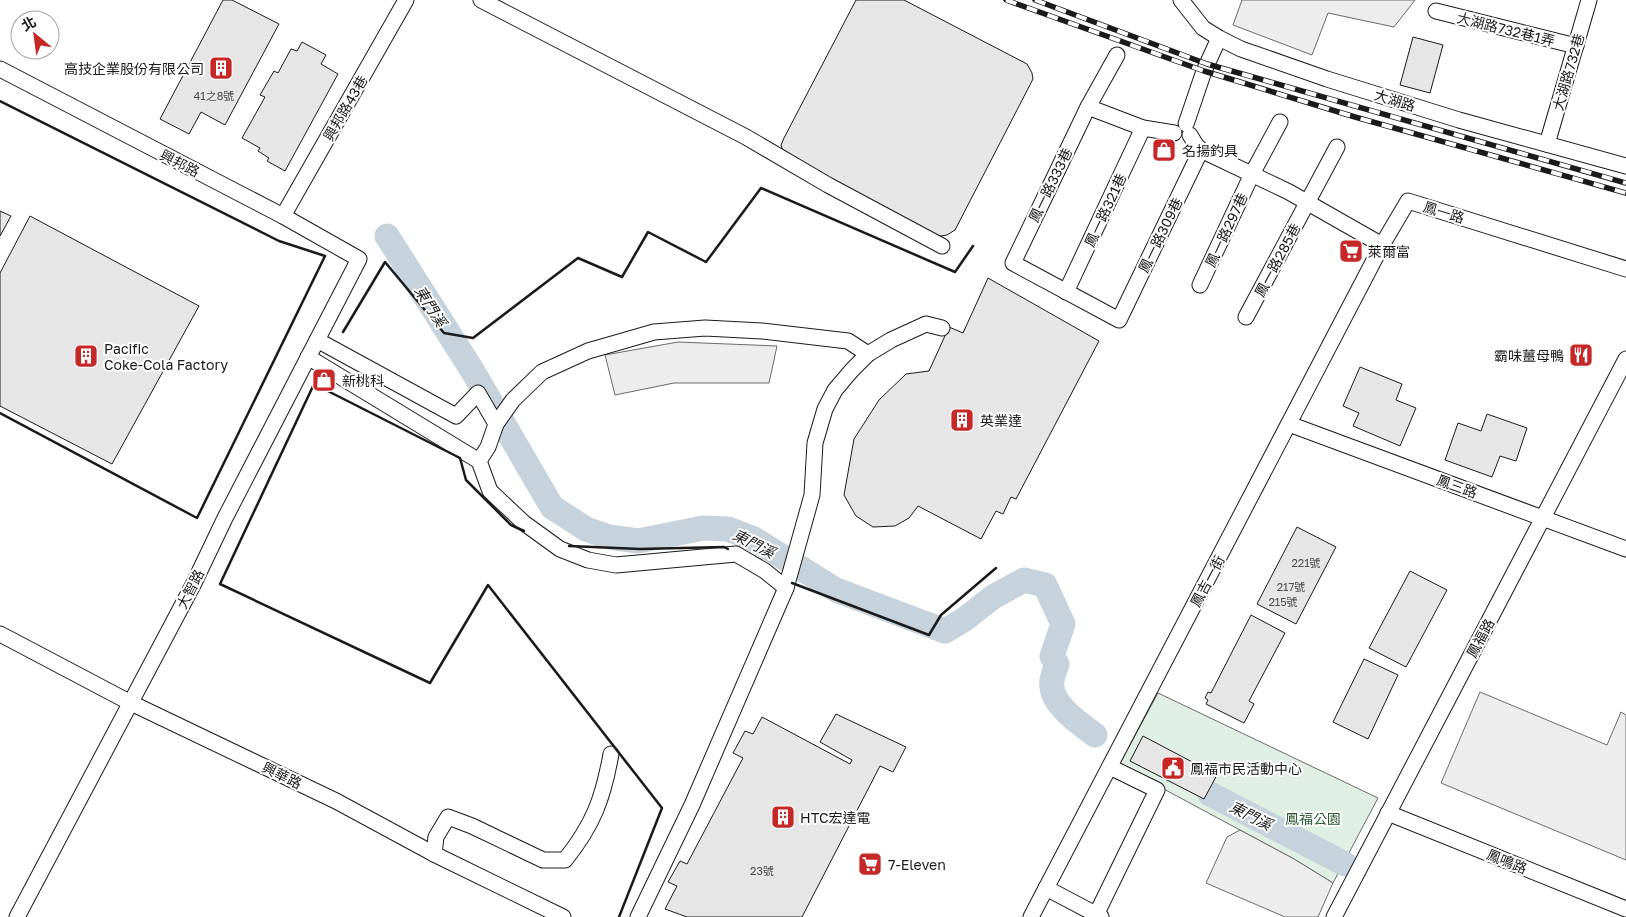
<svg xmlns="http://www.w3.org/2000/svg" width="1626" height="917" viewBox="0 0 1626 917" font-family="'Golos Text','Noto Sans TC',sans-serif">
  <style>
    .green { fill: #e0efe3; stroke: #6a6a6a }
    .parking { fill: #ededed; stroke: #6a6a6a }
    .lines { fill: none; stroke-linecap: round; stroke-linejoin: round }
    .river { stroke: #c6d2dc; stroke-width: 25 }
    .building { fill: #e6e6e6; stroke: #1a1a1a }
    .minor-casing { stroke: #1a1a1a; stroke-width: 17 }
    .minor { stroke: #fff; stroke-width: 15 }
    .rail-casing { stroke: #1a1a1a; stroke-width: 5.5 }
    .rail { stroke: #fff; stroke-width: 4; stroke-dasharray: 11; stroke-linecap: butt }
    .wall { stroke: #1a1a1a; stroke-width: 2.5 }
    .labels { text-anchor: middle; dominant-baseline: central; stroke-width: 4; stroke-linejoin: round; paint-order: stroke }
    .number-label { font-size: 11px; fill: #4d4d4d }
    .street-label { font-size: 14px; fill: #1a1a1a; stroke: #fff }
    .poi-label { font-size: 14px; fill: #1a1a1a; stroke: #fff; text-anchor: start }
    .park-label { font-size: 14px; fill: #2b5a34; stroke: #fff }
    .water-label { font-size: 15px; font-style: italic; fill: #1a1a1a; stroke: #fff }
  </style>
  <rect width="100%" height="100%" fill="#fff"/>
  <polygon class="green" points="1158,693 1378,798 1333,883 1294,859 1119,765"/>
  <g class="parking">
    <polygon points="1242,0 1415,0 1394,27 1328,13 1312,55 1233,25"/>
    <polygon points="678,342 777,346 769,383 674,383 615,395 605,355"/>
    <polygon points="1480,692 1607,745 1621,712 1626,715 1626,860 1441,783"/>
    <polygon points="1240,830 1294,859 1333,883 1318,917 1285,917 1206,883 1227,837"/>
  </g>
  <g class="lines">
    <g class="river">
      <path d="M 387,236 L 472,370 L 552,507 L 586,529 L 609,537 L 638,541 L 703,528 L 728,529 L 754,539 L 836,590 L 945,631 L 965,619 L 993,597 L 1024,580 L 1045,585 L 1063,624 L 1052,656 L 1057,664 C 1055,669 1053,675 1052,680 C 1048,703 1079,723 1095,735"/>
      <polyline points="1210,794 1345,864"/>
    </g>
  </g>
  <g class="building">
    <polygon points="223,0 232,0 279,24 225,125 201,112 189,134 160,119"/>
    <polygon points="856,0 904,0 1027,64 1032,73 1033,79 955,230 947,235 941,236 933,234 785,157 781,145 784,138"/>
    <polygon points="1413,37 1443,45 1430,93 1400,85"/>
    <polygon points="302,42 326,55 321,64 338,74 285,171 267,161 269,158 258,151 260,148 242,138 265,97 260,95 274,71 278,73 291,49 297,51"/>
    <polygon points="0,211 11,216 0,236"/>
    <polygon points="30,216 199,306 112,464 0,406 0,273"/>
    <polygon points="988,278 1099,341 1016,499 1011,497 1003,514 996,511 981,539 918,506 909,518 895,526 873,527 856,516 844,495 854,439 879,400 906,374 929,371 949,327 963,333"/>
    <polygon points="1360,367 1402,384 1396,400 1416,408 1400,446 1353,426 1359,413 1343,406"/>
    <polygon points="1487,414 1527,428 1516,461 1500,456 1492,477 1445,460 1458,423 1481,431"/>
    <polygon points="1297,527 1336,547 1296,624 1257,604"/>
    <polygon points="1410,571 1447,590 1406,667 1369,648"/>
    <polygon points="1251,615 1285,633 1249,701 1254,704 1244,723 1206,704 1208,700 1205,698 1208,692 1211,693"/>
    <polygon points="1364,659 1398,675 1368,739 1333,722"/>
    <polygon points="836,714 906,747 893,772 880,766 802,917 687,917 665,909 677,886 668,882 680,861 687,864 743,758 733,753 745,731 753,734 762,717 850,764 852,760 820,742"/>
    <polygon points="1143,736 1217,775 1204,799 1130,761"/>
  </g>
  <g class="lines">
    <g class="minor-casing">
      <g id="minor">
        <polyline points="481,0 746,137 828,185 942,246"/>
        <polyline points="1181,0 1203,28 1219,38 1241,49 1327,79 1459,120 1626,166"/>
        <polyline points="1436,11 1576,46"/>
        <polyline points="1117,55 1088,107 1143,128 1174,133"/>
        <polyline points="0,69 283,216 359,259 225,518 193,585 17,917"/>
        <polyline points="1088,107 1013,263 1119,320 1201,150"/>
        <polyline points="1186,124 1204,71 1219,38"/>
        <polyline points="1190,135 1196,145 1201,150 1289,192 1382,245"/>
        <polyline points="1547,144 1589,0"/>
        <polyline points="283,216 406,0"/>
        <polyline points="1200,285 1252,174 1280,122"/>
        <polyline points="1066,292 1143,128"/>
        <polyline points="1246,317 1337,147"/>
        <polyline points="308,357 479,461 488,447 496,424 478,393 456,416 317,340"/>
        <polyline points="496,424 513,400 542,372 588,351 654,332 705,328 762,331 848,341 868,354"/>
        <polyline points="1289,424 1626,549"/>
        <polyline points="479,461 490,491 524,523 560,549 588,560 616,565 736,554 765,571 786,588"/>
        <polyline points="0,634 129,702 336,801 434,854 563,917"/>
        <polyline points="1388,813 1626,909"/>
        <path d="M 434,854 L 436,837 L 448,817 L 472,826 L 543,860 L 565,860 C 593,825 603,799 611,754"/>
        <polyline points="1046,888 1101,917"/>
        <polyline points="1096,915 1157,790 1110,767"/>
        <polyline points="638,917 692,805 786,588 812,495 815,443 825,409 835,390 852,370 868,354 891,340 926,324 942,328"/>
        <polyline points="1031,917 1382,245 1408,201 1626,269"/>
        <polyline points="1334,917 1626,359"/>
      </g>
    </g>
    <use href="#minor" class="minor"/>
    <g class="rail-casing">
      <g id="rail">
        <polyline points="1006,0 1204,71 1355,117 1626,193"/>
        <polyline points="1035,0 1207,64 1626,183"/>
      </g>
    </g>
    <use href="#rail" class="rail"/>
    <g class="wall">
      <polyline points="0,101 279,241 325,256 197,518 0,413"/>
      <polyline points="343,332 385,262 444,333 473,338 578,258 622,277 648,232 706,262 761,188 955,272 973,246"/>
      <polyline points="524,531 511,525 466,480 460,458 314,384 220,584 430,683 488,585 662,808 619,917"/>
      <polyline points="569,546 640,549 724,547 728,549"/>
      <polyline points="792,583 929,635 941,615 996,568"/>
    </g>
  </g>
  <defs>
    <g id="building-square" transform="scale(1.25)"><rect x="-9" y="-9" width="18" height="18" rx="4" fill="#c62828" stroke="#fff"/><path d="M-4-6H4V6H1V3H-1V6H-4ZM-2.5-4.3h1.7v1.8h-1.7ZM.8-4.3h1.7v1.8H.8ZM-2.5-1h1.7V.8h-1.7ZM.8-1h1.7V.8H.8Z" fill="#fff"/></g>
    <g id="shop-square" transform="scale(1.25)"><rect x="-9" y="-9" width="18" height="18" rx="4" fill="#c62828" stroke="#fff"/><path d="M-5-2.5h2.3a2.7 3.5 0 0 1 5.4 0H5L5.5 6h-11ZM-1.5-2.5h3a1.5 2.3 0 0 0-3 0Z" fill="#fff"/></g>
    <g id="supermarket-square" transform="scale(1.25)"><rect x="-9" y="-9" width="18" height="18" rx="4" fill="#c62828" stroke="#fff"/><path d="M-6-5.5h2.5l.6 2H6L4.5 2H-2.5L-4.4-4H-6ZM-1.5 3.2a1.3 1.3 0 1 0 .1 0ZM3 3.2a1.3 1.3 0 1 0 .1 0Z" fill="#fff"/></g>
    <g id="restaurant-square" transform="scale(1.25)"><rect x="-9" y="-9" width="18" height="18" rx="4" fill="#c62828" stroke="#fff"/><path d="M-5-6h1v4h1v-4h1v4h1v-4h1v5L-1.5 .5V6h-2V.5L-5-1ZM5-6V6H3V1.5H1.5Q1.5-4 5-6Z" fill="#fff"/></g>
    <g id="civic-square" transform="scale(1.25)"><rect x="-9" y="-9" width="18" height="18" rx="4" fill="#c62828" stroke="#fff"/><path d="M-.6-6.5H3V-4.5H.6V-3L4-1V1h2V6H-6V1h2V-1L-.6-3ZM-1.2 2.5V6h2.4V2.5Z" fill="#fff"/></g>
  </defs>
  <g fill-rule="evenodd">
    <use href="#building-square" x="221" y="68"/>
    <use href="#shop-square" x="1164" y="150"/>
    <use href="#supermarket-square" x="1351" y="251"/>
    <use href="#restaurant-square" x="1581" y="355"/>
    <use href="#building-square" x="86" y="356"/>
    <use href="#shop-square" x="324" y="380"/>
    <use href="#building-square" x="962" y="420"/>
    <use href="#civic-square" x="1173" y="768"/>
    <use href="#building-square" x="783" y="817"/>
    <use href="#supermarket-square" x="870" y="864"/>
  </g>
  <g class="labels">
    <g class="number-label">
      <text x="214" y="95">41之8號</text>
      <text x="1306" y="562">221號</text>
      <text x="1291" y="586">217號</text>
      <text x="1283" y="601">215號</text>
      <text x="762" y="870">23號</text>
    </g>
    <g class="street-label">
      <text transform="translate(1506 29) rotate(14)">大湖路732巷1弄</text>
      <text transform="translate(1568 72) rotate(-74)">大湖路732巷</text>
      <text transform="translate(1395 100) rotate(17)">大湖路</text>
      <text transform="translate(345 108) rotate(-60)">興邦路43巷</text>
      <text transform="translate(180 163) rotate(27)">興邦路</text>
      <text transform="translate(1050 185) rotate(-64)">鳳一路333巷</text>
      <text transform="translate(1105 210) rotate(-65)">鳳一路321巷</text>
      <text transform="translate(1444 212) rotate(17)">鳳一路</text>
      <text transform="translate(1226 230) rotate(-65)">鳳一路297巷</text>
      <text transform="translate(1160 235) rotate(-64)">鳳一路309巷</text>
      <text transform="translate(1277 260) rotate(-62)">鳳一路285巷</text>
      <text transform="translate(1457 486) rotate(20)">鳳三路</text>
      <text transform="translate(1207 581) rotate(-62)">鳳吉一街</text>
      <text transform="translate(190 589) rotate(-63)">大智路</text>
      <text transform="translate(1480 638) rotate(-62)">鳳福路</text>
      <text transform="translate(282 775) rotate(26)">興華路</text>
      <text transform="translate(1507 861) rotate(22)">鳳鳴路</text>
    </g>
    <g class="poi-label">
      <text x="204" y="68" text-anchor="end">高技企業股份有限公司</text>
      <text x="1182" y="150">名揚釣具</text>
      <text x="1368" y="251">萊爾富</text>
      <text x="104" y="348">Pacific<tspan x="104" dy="16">Coke-Cola Factory</tspan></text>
      <text x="1564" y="355" text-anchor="end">霸味薑母鴨</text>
      <text x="342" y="380">新桃科</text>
      <text x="980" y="420">英業達</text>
      <text x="1190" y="768">鳳福市民活動中心</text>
      <text x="800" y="817">HTC宏達電</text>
      <text x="888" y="864">7-Eleven</text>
    </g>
    <g class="park-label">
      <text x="1313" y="818">鳳福公園</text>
    </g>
    <g class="water-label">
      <text transform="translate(431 306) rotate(58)">東門溪</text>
      <text transform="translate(754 543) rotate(27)">東門溪</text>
      <text transform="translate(1251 815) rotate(27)">東門溪</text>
    </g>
  </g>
  <g transform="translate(35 35) rotate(331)"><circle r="24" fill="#ffffff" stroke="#a3a3a3"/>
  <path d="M0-4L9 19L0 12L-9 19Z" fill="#c62828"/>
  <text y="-8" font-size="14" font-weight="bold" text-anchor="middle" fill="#1a1a1a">北</text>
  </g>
</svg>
